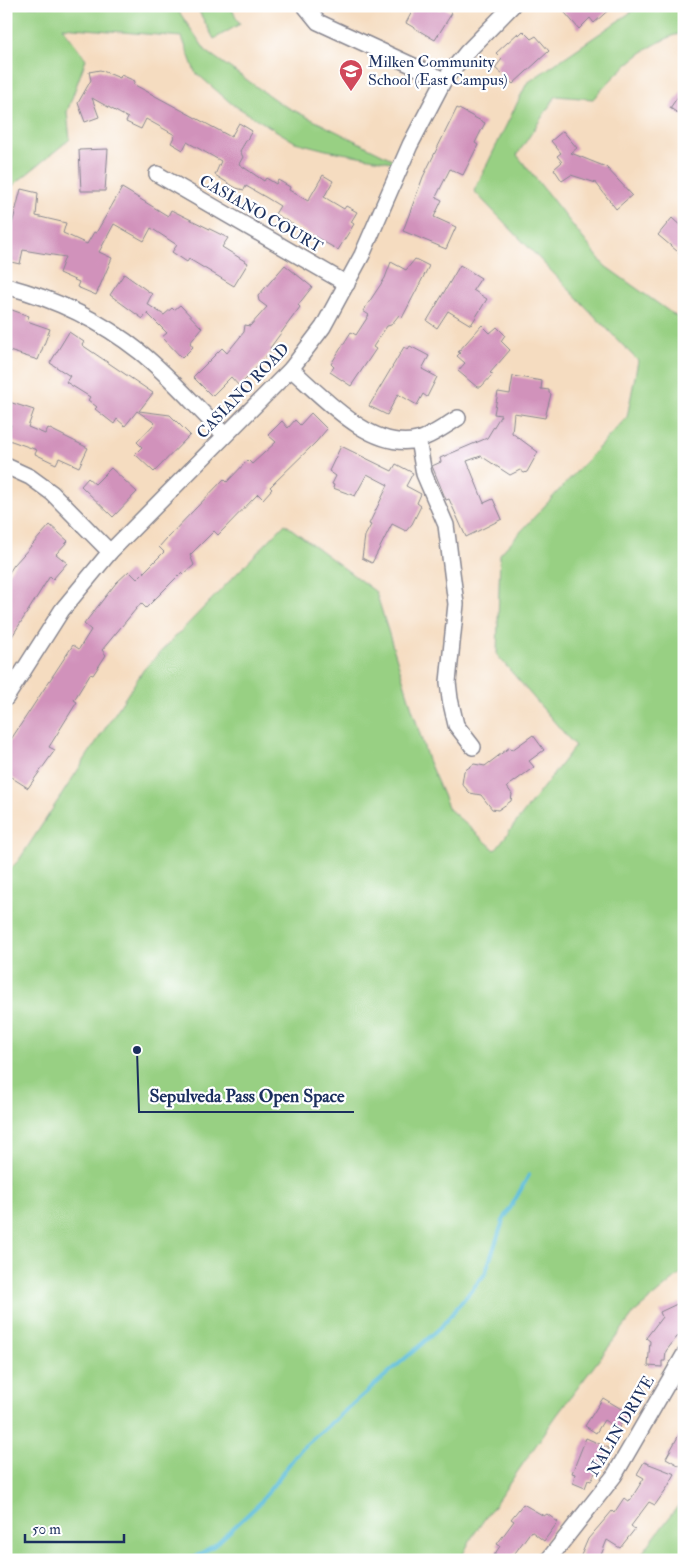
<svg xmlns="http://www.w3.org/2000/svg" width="690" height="1566" viewBox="0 0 690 1566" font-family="'IM FELL Double Pica',serif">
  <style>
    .green { fill: #98d083; stroke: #5a8070 }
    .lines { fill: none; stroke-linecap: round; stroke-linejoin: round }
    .stream { stroke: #5cbdda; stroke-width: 4 }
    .building { fill: #d192bb }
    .minor-casing { stroke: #88868f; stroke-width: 18 }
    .minor { stroke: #fff; stroke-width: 15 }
    .labels { text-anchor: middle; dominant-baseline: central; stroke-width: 4.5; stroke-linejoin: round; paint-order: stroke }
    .poi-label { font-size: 16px; fill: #1b2f5e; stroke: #fff; text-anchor: start }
    .street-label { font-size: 16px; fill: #1b2f5e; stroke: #fff }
    .leader { fill: none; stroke: #1b2f5e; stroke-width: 2 }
    .callout-dot { fill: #1b2f5e; stroke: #fff; stroke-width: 2 }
    .callout-label { font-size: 18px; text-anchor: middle; font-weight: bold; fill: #1b2f5e; stroke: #fff; stroke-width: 4.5; stroke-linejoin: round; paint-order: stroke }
  </style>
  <rect width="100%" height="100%" fill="#fff"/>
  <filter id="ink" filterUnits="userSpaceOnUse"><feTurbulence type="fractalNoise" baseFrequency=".02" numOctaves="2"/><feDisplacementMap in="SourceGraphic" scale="10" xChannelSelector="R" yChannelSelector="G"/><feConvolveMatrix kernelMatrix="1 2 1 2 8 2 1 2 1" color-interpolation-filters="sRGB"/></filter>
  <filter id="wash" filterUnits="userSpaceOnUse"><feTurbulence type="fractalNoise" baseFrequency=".0096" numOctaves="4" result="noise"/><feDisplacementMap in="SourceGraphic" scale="20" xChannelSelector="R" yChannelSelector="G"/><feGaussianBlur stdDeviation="1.12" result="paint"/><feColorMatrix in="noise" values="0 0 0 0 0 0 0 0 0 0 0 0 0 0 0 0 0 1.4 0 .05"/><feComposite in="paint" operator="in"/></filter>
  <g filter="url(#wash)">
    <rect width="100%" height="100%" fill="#f5dcc0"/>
    <g class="green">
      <polygon points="6,6 175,6 206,51 281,104 402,164 326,150 295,142 232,104 195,72 182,37 62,27 86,59 67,112 70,139 6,191"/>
      <polygon points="196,6 230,6 240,24 214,39"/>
      <path d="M 640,6 L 684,6 L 684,32 C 643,45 621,69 593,99 L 556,96 L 517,155 L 605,266 L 684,322 L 684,1271 L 635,1312 L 557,1415 L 472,1537 L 460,1560 L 6,1560 L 6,873 L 19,860 L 144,669 L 285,524 L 376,592 L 428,760 L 449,809 L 495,850 L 575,746 L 497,655 L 500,554 L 627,417 L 638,361 L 474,191 L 527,83 Z"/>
      <polygon points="684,1498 684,1560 637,1560"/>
    </g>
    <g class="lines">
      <polyline class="stream" points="190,1560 215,1545 259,1504 300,1450 440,1328 485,1274 503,1221 529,1175"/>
    </g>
    <g id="blocks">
      <g class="building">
        <polygon points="415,6 433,6 440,10 442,6 452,13 435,40 406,23"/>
        <polygon points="559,6 613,6 594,23 590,18 579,29"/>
        <polygon points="523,31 531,39 536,36 549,51 513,84 495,68 502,59 496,53 518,33 519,35"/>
        <polygon points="100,70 120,78 121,75 135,81 133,84 231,137 239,123 252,131 240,151 243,157 239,164 264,181 266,178 276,184 278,180 290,187 289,190 308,201 323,175 333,181 324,197 344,209 346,206 357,212 351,222 354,224 338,250 275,214 280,206 267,198 246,186 244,190 236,188 215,175 221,161 187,142 183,150 171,143 175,135 146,119 141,129 126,122 128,118 92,98 99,117 85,122 78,103 91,80 89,72"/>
        <polygon points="684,88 684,117 670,108"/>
        <polygon points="457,108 485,123 475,143 478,145 463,175 450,169 436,197 442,200 434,217 456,227 446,249 403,231 423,177"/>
        <polygon points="563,131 577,148 571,153 606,167 632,195 616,209 596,183 571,175 562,181 554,169 562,162 557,156 561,153 551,141"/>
        <polygon points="108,149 105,191 81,191 79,150"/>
        <polygon points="122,188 168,216 171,210 228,238 222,247 248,263 234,286 189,259 187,262 172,252 177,245 151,228 144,241 114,224 99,252 112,258 96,295 77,287 79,282 59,273 65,257 23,250 20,264 6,261 6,248 21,189 38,193 36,216 66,223 63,233 87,244 94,232 96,233"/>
        <polygon points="672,218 684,229 684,257 658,235"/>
        <polygon points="415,259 429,266 402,318 399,315 391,325 387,326 373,347 376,349 351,386 330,372 334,367 331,364 351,332 356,335 369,315 363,311 385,278 391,262 406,270"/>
        <polygon points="285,265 312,287 298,305 300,307 270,348 272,350 248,377 239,386 231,377 212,396 193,377 222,348 227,353 244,332 245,325 250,326 267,307 259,301 258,296"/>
        <polygon points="460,265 481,278 473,290 487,299 471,325 448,311 437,328 427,321"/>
        <polygon points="124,274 152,294 147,304 164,315 172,308 174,310 180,305 202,328 190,343 193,347 182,358 162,337 167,333 147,313 143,319 110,295"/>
        <polygon points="9,309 29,316 27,321 50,329 38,360 6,350 6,317"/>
        <polygon points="482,325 490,333 497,327 505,335 501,341 510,350 490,373 493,374 481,387 477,387 458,371 465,363 457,356 460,353 458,352"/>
        <polygon points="69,332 84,342 82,345 153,393 139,411 170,415 190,435 154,472 135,454 142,447 137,442 155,423 137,411 125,426 117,419 114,424 95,409 97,407 88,400 90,397 66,382 70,376 50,363"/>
        <polygon points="410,346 429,356 422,369 437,377 427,397 423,394 417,405 398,394 387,415 369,406 404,347 408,349"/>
        <polygon points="513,376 542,381 541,389 549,390 549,393 551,394 545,418 514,413 512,433 538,452 527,472 524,473 520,470 510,475 481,456 467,461 484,503 493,499 502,519 466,537 449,499 446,500 432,466 441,462 440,458 487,438 501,415 494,414 498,392 510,394"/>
        <polygon points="6,401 34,410 28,427 45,434 48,428 88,448 79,467 59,458 56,464 35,454 37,450 6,439 11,425 6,423"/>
        <polygon points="311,413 327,429 316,442 270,487 272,489 263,499 258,494 218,535 214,531 190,555 194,565 184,574 182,572 146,608 141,603 102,650 106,655 93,675 90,674 74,700 77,702 49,747 55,750 28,788 6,774 6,747 73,645 79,649 91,630 84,624 116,583 129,571 137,579 164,552 159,547 167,538 224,479 227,482 248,460 252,464 276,442 268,435 282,421 288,428 295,420 300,425"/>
        <polygon points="341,446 392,471 396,464 413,473 406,486 421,494 417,503 421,506 412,524 406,531 392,524 372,563 362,558 365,536 371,525 369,524 388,485 367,474 355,496 333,488 334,485 332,484 336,476 329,471"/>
        <polygon points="111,468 137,492 113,517 81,486 88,478 95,484"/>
        <polygon points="50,525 68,541 56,554 67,563 53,579 50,576 6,646 6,577 14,565"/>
        <polygon points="533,735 544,750 529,761 534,767 507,787 512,794 511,801 498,810 492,809 481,795 470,793 462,784 464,771 474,764 485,766 510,747 512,750"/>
        <polygon points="679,1303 684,1312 684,1334 677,1337 666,1351 665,1361 662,1361 662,1367 648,1366 650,1341 646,1338 662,1317 660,1312"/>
        <polygon points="603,1398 628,1413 618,1429 604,1420 596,1433 585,1426"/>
        <polygon points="684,1426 684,1460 680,1466 666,1458"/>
        <polygon points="586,1438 609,1448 604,1459 602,1459 591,1481 588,1480 585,1488 573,1483 575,1474 572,1473"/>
        <polygon points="644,1462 675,1474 667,1488 655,1505 649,1502 631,1526 635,1529 620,1548 607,1540 599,1560 579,1560 588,1539 607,1517 612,1511 614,1513 624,1498 629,1502 644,1478 637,1474"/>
        <polygon points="523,1504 544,1516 547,1514 558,1522 544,1541 531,1531 510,1560 491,1560 500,1546 497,1544 514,1521 511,1519"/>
      </g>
    </g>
  </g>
  <g filter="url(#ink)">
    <use href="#blocks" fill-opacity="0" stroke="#88868f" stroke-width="1"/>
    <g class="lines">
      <g class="minor-casing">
        <g id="minor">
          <polyline points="305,6 318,22 444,80"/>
          <polyline points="157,174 347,284"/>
          <path d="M 6,286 C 55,299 100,320 140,352 C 170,376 197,408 225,435"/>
          <path d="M 291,369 C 323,397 371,451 417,440 C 431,437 446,425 458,418"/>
          <polyline points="418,440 424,474 446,525 456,604 448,682 450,699 456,725 473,747"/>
          <polyline points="6,466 30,477 52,493 110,552"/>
          <polyline points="6,698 62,610 110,552 291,369 323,327 362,255 410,145 444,80 467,52 512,6"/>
          <polyline points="548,1560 614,1476 684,1355"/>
        </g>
      </g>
      <use href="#minor" class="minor"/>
    </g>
  </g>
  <defs>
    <g id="school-pin" transform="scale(1.25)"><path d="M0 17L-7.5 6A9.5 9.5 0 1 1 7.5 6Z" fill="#d1495b" stroke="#fff"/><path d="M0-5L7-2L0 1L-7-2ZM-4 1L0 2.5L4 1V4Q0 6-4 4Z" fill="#fff"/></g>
  </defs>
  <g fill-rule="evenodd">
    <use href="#school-pin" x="351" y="71"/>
  </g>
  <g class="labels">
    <g class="poi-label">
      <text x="368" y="62">Milken Community<tspan x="368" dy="18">School (East Campus)</tspan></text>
    </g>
    <g class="street-label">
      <text transform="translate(261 214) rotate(30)">CASIANO COURT</text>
      <text transform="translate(243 391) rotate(-46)">CASIANO ROAD</text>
      <text transform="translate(621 1426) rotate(-59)">NALIN DRIVE</text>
    </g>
  </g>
  <path class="leader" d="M137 1050L139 1112H354"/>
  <circle class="callout-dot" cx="137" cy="1050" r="5"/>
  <g class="callout-label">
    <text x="247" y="1102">Sepulveda Pass Open Space</text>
  </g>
  <rect width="690" height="1566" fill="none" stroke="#fff" stroke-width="25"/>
  <path d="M25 1534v8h99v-8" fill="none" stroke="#1b2f5e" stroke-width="2.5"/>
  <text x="32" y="1534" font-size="15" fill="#1b2f5e" stroke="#ffffff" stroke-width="4" paint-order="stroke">50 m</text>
</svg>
